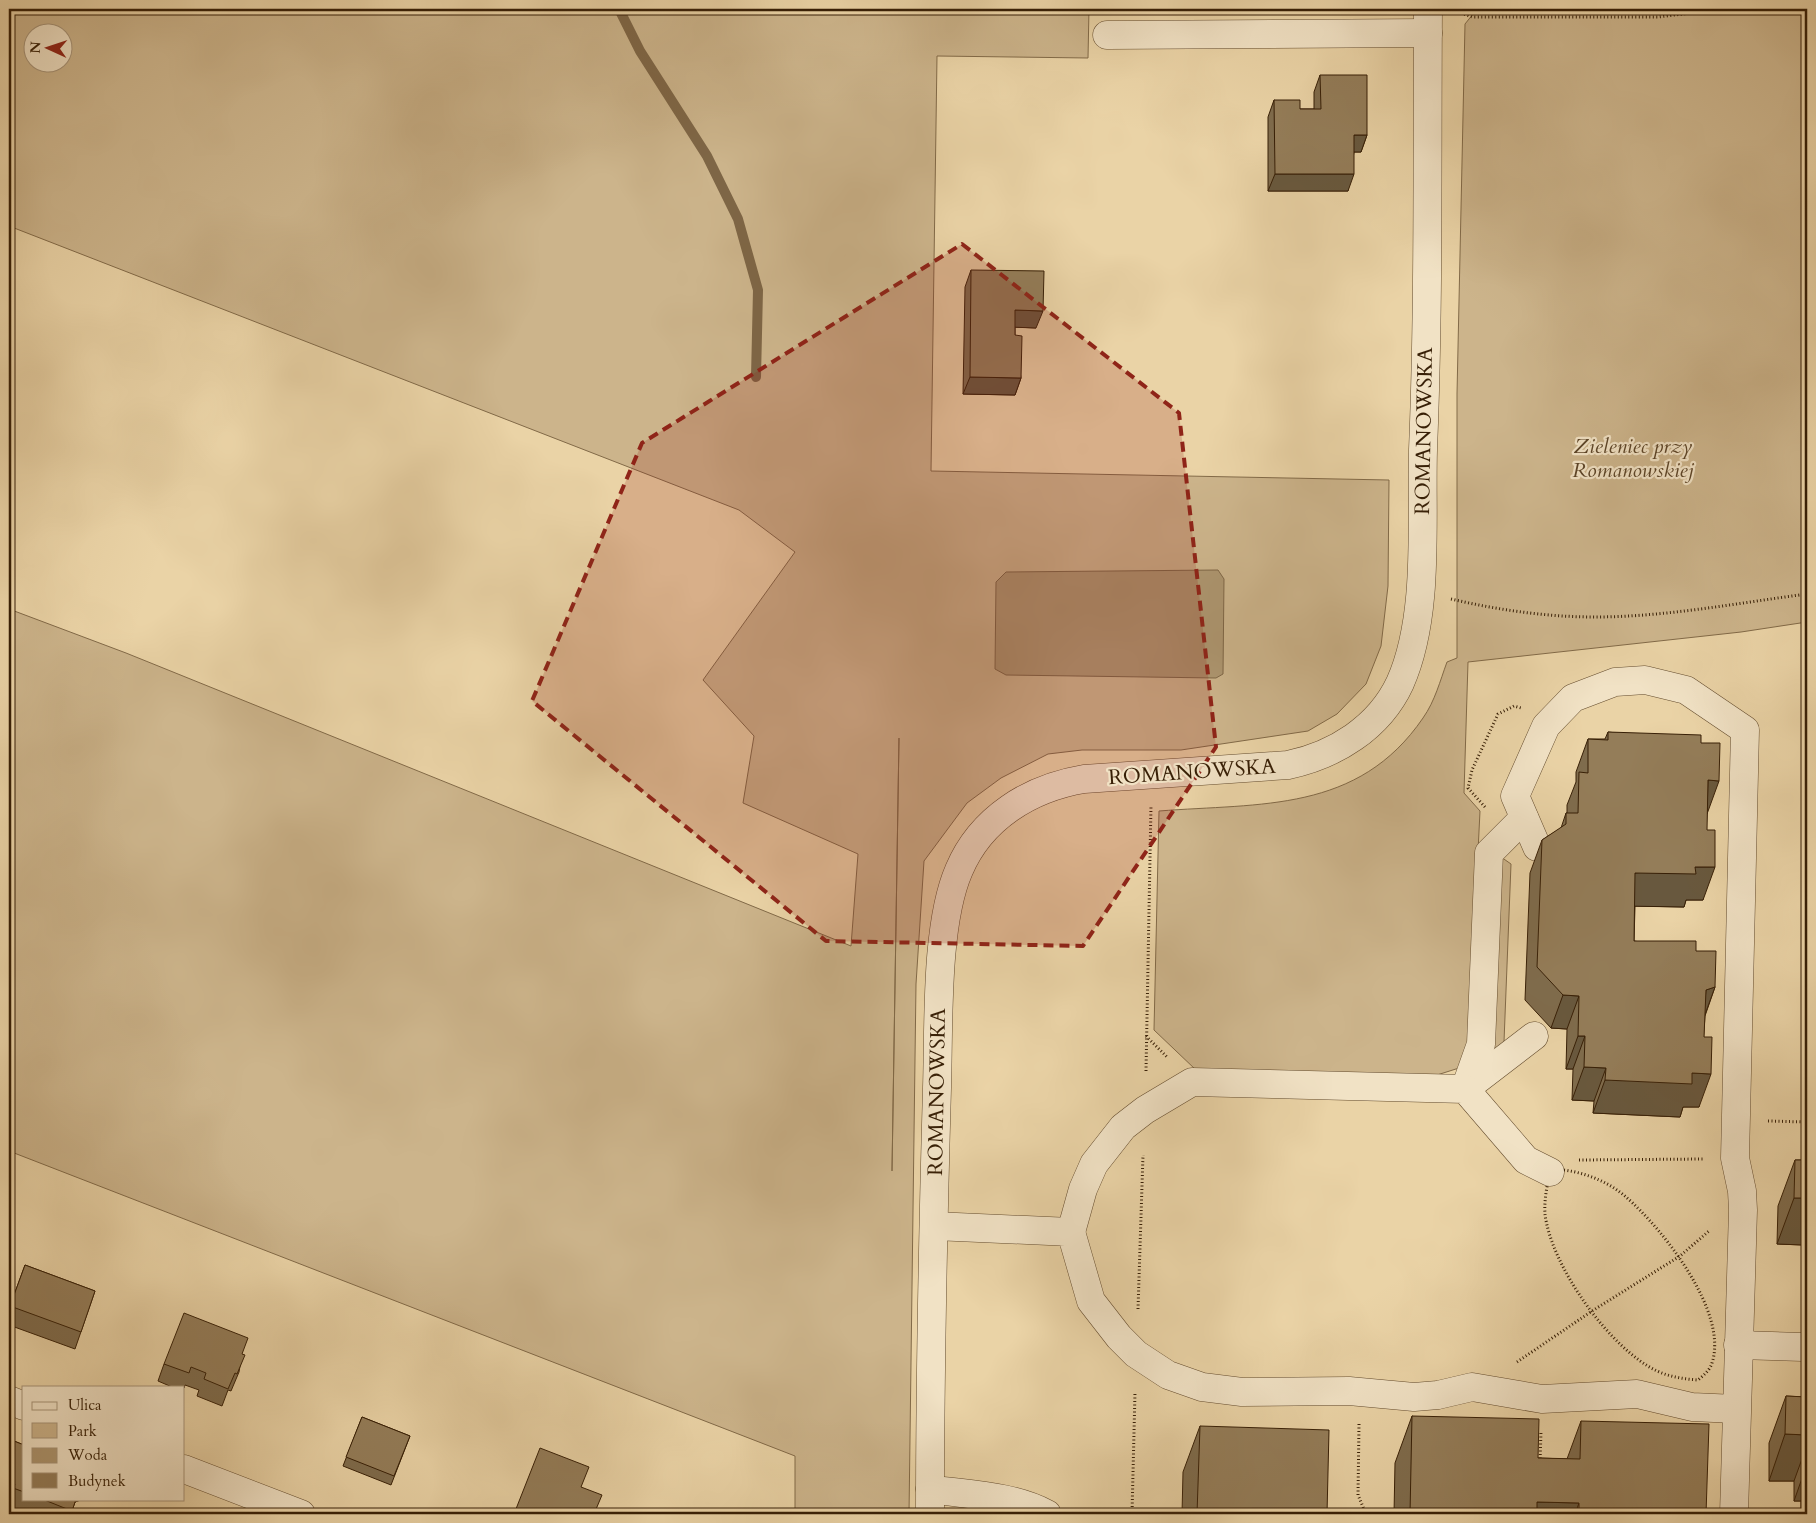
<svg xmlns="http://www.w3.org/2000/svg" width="1816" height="1523" viewBox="0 0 1816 1523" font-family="Cardo,serif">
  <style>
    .green { fill: #ccb48b; stroke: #826a48; fill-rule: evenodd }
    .water { fill: #ad9670; stroke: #7e6646 }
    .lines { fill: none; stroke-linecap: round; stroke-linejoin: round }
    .stream { stroke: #7e6646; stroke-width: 10 }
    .minor-casing { stroke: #644c2e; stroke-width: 29 }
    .path { stroke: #371f06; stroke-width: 3; stroke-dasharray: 1 2.5; stroke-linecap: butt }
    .minor { stroke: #f1e2c5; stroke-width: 28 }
    .wall { fill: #7f6c4d; stroke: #371f06 }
    .shaded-wall { fill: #68583e; stroke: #371f06 }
    .building { fill: #947d59; stroke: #371f06 }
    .marked { fill: #8f2418; fill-opacity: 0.2; stroke: #8f2418; stroke-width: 4; stroke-dasharray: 10 6; stroke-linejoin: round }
    .labels { text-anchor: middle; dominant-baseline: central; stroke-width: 4.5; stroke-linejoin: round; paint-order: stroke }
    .street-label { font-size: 21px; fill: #371f06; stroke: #f1e2c5 }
    .park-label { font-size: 21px; font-style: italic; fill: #5c4427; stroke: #f1e2c5 }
  </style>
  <rect width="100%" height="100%" fill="#ead3a6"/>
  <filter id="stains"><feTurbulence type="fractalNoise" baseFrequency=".004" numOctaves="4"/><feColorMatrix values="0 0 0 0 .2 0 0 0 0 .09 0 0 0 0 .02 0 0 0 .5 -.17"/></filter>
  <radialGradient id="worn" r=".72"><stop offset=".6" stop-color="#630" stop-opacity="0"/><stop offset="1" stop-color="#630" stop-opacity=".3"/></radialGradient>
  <g class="green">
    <path d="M 9,9 L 1089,9 L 1088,58 L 937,56 L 931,471 L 1389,480 L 1388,586 L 1381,646 L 1366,684 L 1337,714 L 1308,731 L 1181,750 L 1082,750 L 1048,754 L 1001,778 L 967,803 L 924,861 L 916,984 L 909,1514 L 795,1514 L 795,1456 L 9,1151 L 9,609 L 126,653 L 851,946 L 858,854 L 743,803 L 754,736 L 703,680 L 795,552 L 739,510 L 9,226 ZM 32,32 L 62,32 L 62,62 L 32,62 ZM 899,738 L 892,1170 L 892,1171 Z"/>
    <path d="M 1477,9 L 1807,9 L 1807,622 L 1741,632 L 1468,662 L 1464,793 L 1480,811 L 1468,1055 L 1459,1068 L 1437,1075 L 1196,1070 L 1154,1030 L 1159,811 C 1261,803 1358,813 1423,718 C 1435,701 1440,681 1447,662 L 1457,658 L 1457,394 L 1465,24 Z"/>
    <polygon points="1501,857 1511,864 1504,1042 1493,1053"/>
  </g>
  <polygon class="water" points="1218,570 1224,579 1223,674 1216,678 1006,675 995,669 996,582 1006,572"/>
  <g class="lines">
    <polyline class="stream" points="619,9 640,51 707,156 738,219 758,290 756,377"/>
    <g class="minor-casing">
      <g id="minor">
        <polyline points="1107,35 1428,33"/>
        <polyline points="1537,847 1515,796 1546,726 1573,698 1615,682 1645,680 1686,690 1745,730 1735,1158 1742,1191 1743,1210 1734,1514"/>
        <polyline points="1465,1089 1481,1044 1489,853 1524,818"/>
        <polyline points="1465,1089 1534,1036"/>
        <polyline points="934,1226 1071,1232 1091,1301 1119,1337 1136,1354 1168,1375 1202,1387 1242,1392 1349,1391 1414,1397 1438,1395 1472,1387 1542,1399 1637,1394 1692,1407 1736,1409"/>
        <polyline points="1071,1232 1083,1189 1094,1164 1123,1127 1145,1110 1192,1082 1465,1089 1526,1160 1550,1172"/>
        <polyline points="1738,1345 1803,1347"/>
        <polyline points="9,1400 24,1406"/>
        <polyline points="184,1469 301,1514"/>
        <path d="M 930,1489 C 968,1495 1012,1495 1047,1514"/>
        <path d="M 930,1514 C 930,1372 933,1230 937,1088 C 939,1026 935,925 959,870 C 981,818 1030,788 1084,779 L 1288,765 C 1335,755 1379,728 1400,683 C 1430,616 1421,522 1423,450 C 1429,303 1427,156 1428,9"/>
      </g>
    </g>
    <g class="path">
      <polyline points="1461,13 1472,17 1658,17 1724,9"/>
      <path d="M 1451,599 C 1498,610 1547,617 1595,617 C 1666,617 1737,603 1807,594"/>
      <polyline points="1485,807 1468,788 1472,770 1498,714 1514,706 1521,708"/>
      <polyline points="1146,1036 1168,1058"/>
      <polyline points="1146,1071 1151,805"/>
      <polyline points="1768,1121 1807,1122"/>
      <polyline points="1579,1160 1703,1159"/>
      <path d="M 1564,1170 C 1586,1173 1609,1182 1626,1197 C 1662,1228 1729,1312 1712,1363 C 1710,1370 1704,1375 1698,1380 C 1684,1379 1670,1377 1657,1371 C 1610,1349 1551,1266 1545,1214 C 1544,1200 1547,1186 1550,1172 Z"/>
      <polyline points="1138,1309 1143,1155"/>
      <polyline points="1517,1362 1592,1311 1680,1256 1709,1231"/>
      <polyline points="1359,1424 1358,1495 1366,1514"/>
      <polyline points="1540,1462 1541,1431"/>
      <polyline points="1132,1514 1135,1392"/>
    </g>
    <use href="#minor" class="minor"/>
  </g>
  <g class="wall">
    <polygon points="1320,75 1367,135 1361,152 1354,152 1348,191 1268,191 1268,117 1274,100 1300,109 1314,109 1314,92"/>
    <polygon points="971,270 1036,328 1015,327 1015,335 1021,378 1015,395 963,394 965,287"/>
    <polygon points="1608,732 1701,743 1707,812 1703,900 1686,900 1684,907 1635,906 1634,941 1696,951 1715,987 1705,1016 1699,1107 1683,1107 1680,1117 1593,1113 1594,1101 1572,1100 1573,1069 1566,1069 1567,1029 1551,1028 1525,1000 1530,873 1542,840 1561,828 1566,813 1567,813 1567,805 1576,782 1576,772 1588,739 1605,739"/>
    <polygon points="1795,1160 1807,1160 1807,1265 1802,1265 1803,1245 1777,1244 1778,1206"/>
    <polygon points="25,1265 95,1291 75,1349 9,1325 9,1309"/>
    <polygon points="242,1354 239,1372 231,1391 228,1390 222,1406 197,1396 199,1390 185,1385 184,1388 184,1387 172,1387 158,1381 164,1364"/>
    <polygon points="1807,1388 1807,1514 1801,1514 1801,1501 1794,1501 1794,1481 1769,1481 1769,1443 1786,1396 1804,1397"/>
    <polygon points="1412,1416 1538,1458 1567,1459 1581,1421 1706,1514 1394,1514 1395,1463"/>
    <polygon points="362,1417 410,1436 391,1485 343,1466"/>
    <polygon points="1200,1426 1327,1514 1182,1514 1183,1472"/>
    <polygon points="9,1439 24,1445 24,1499 83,1499 75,1502 71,1514 30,1514 9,1506"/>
  </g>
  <g class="shaded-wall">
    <polygon points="1354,135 1367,135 1361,152 1348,152"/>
    <polygon points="1275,174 1354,174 1348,191 1268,191"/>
    <polygon points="1015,310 1043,311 1036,328 1009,327"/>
    <polygon points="970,377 1021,378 1015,395 963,394"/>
    <polygon points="1708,780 1719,781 1707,814"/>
    <polygon points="1695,867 1715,867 1703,900 1686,900 1684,907 1623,906 1635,873"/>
    <polygon points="1715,987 1703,1020 1706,990"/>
    <polygon points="1563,995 1579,996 1567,1029 1551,1028"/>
    <polygon points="1578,1036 1585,1036 1573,1069 1566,1069"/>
    <polygon points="1584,1067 1606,1068 1594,1101 1572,1100"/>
    <polygon points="1692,1073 1711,1074 1699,1107 1683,1107 1680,1117 1593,1113 1605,1080"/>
    <polygon points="1794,1198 1807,1198 1807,1233 1803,1245 1777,1244"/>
    <polygon points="1807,1252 1807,1265 1802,1265"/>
    <polygon points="1785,1434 1807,1435 1807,1445 1794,1481 1769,1481"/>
    <polygon points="1807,1464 1807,1484 1801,1501 1794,1501"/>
    <polygon points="76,1499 83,1499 75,1502 70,1514"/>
    <polygon points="1537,1502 1579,1503 1575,1514 1533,1514"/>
  </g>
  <g class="building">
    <polygon points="1320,75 1367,75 1367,135 1354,135 1354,174 1275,174 1274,100 1300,100 1300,109 1321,109"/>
    <polygon points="971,270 1044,271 1043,311 1015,310 1015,335 1022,336 1021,378 970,377"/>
    <polygon points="1608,732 1701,735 1701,743 1720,743 1719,781 1708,780 1707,830 1715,830 1715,867 1695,867 1696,874 1635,873 1634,941 1696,941 1696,951 1716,951 1715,987 1706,990 1704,1037 1712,1037 1711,1074 1692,1073 1692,1084 1605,1080 1606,1068 1584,1067 1585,1036 1578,1036 1579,996 1563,995 1537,967 1542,840 1566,824 1566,813 1578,813 1579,772 1588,773 1588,739 1608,740"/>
    <polygon points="1795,1160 1807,1160 1807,1198 1794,1198"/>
    <polygon points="25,1265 95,1291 81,1332 10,1306"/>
    <polygon points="184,1313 248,1338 242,1354 245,1355 237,1374 235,1373 228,1389 204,1379 206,1373 191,1367 189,1373 164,1364"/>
    <polygon points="1786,1396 1807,1397 1807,1435 1785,1434"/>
    <polygon points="1412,1416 1539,1419 1538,1458 1580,1459 1581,1421 1709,1424 1706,1514 1579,1514 1579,1503 1537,1502 1537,1514 1410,1514"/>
    <polygon points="362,1417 410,1436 394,1476 346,1457"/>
    <polygon points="1200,1426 1329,1430 1327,1514 1197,1514"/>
    <polygon points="9,1439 24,1445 24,1492 13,1488 15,1484 9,1481"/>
    <polygon points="540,1448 589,1467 581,1487 602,1495 594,1514 514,1514"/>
    <polygon points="42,1499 76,1499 72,1511"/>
  </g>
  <path class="marked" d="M 962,244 L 1179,413 L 1216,747 L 1083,946 L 826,941 L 532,701 L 642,443 Z"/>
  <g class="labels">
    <g class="street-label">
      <text transform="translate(1424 431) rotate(-89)">ROMANOWSKA</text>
      <text transform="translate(1192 772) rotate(-4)">ROMANOWSKA</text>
      <text transform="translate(937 1092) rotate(-89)">ROMANOWSKA</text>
    </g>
    <g class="park-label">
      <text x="1633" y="446">Zieleniec przy<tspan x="1633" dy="24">Romanowskiej</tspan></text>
    </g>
  </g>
  <rect width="1816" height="1523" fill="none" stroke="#ead3a6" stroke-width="30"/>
  <rect x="10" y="10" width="1796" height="1503" fill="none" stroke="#371f06" stroke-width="2.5"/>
  <rect x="15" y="15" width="1786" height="1493" fill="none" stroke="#371f06"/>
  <rect x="22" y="1386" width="162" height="115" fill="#f1e2c5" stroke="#a79479"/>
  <rect x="32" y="1402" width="25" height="8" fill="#f1e2c5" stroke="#a79479"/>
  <text x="68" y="1410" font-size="15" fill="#371f06">Ulica</text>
  <rect x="32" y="1423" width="25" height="15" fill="#ccb48b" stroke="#a79479"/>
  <text x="68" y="1436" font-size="15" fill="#371f06">Park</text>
  <rect x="32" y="1448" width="25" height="15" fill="#ad9670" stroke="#a79479"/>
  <text x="68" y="1460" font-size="15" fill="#371f06">Woda</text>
  <rect x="32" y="1473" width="25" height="15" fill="#947d59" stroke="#a79479"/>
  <text x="68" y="1486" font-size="15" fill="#371f06">Budynek</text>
  <g transform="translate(48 48) rotate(273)"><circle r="24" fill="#f1e2c5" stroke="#a79479"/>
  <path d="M0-4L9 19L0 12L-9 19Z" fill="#8f2418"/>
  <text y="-8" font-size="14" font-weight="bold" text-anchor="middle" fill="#371f06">N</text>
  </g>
  <rect width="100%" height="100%" filter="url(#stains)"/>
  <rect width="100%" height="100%" fill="url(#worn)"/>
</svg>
